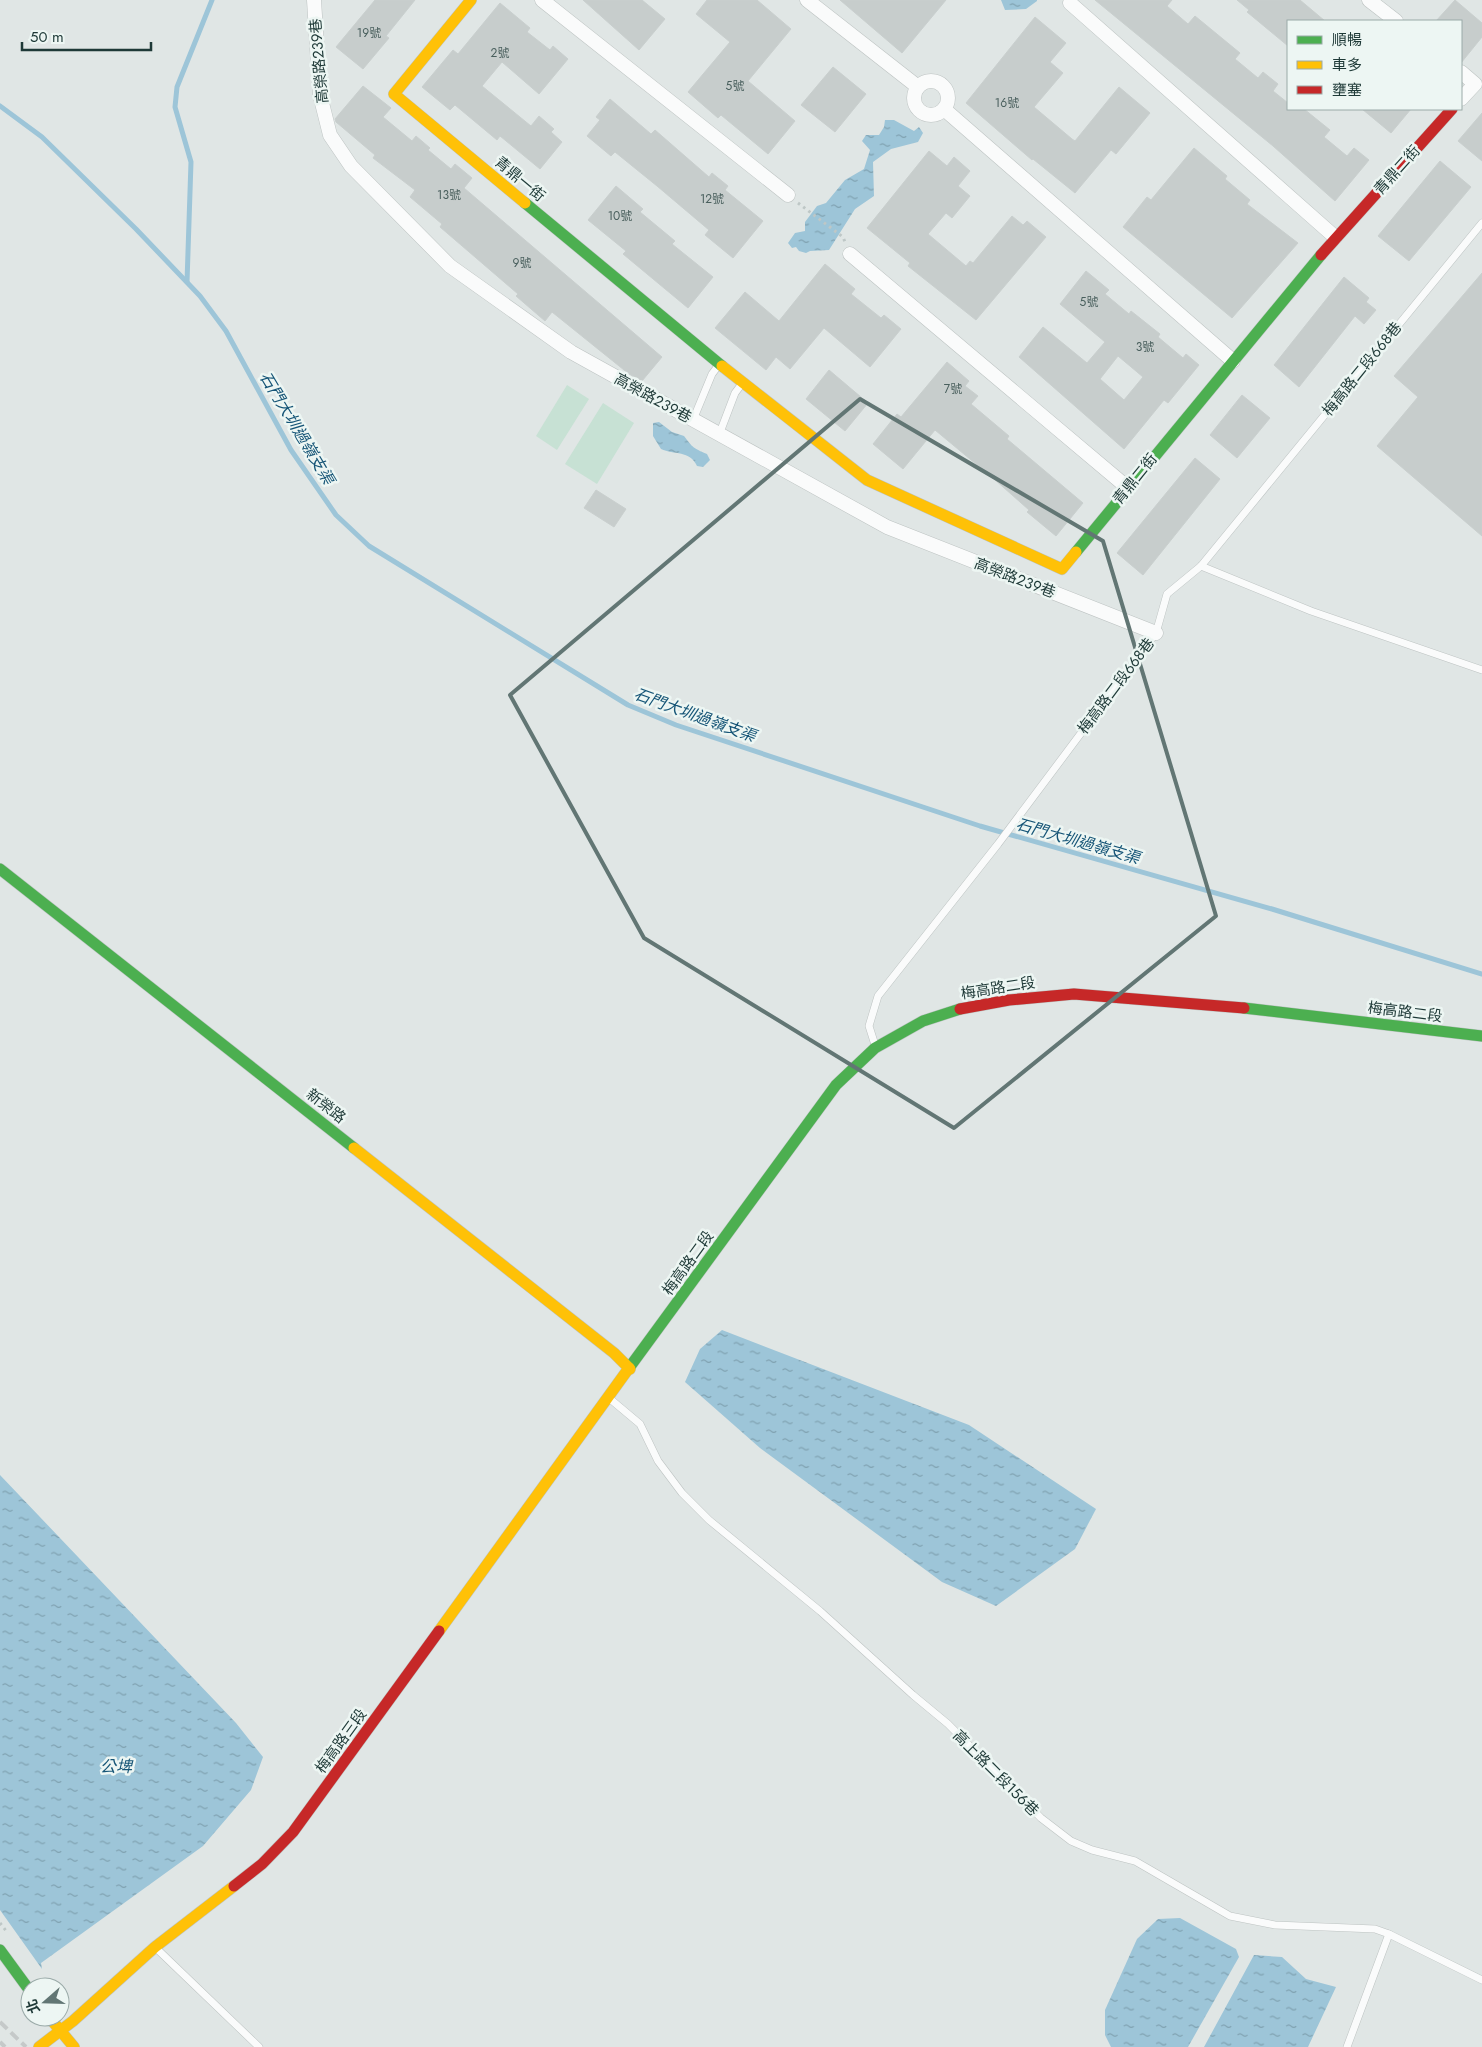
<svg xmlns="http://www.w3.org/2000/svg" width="1482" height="2047" viewBox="0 0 1482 2047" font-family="Jost,'Noto Sans TC',sans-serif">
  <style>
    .green { fill: #c7e1d4 }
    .water { fill: url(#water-ripples) }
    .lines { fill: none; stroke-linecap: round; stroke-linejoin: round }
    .stream { stroke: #9dc5d8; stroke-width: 5 }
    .building { fill: #c7cdcc; stroke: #c9cfce; fill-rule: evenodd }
    .lane-casing { stroke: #bdc3c2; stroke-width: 8 }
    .street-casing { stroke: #bdc3c2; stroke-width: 15 }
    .fast-casing { stroke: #bcc4c2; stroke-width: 12 }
    .slow-casing { stroke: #bcc4c2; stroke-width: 12 }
    .jam-casing { stroke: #bcc4c2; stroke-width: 12 }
    .path { stroke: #bec7c6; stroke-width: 3; stroke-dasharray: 2.5 4; stroke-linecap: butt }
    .lane { stroke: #fafbfb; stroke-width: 7 }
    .street { stroke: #fafbfb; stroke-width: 14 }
    .fast { stroke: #4caf50; stroke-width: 11 }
    .slow { stroke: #ffc107; stroke-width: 11 }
    .jam { stroke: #c62828; stroke-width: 11 }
    .rail { stroke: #c5c9c9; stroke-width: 4; stroke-dasharray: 10 5; stroke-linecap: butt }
    .marked { fill: none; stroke: #627674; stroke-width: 4; stroke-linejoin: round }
    .labels { text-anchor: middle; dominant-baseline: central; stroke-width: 5; stroke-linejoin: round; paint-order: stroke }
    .number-label { font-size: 12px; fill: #495f5d }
    .street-label { font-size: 15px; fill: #1e3937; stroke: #edf6f3 }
    .water-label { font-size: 16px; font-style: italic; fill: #165577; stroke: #edf6f3 }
  </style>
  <defs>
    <pattern id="water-ripples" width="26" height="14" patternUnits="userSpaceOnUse" patternTransform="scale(1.25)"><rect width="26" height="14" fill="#9dc5d8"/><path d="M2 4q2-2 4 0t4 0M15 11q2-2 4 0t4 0" fill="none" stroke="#7fa1b0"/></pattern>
  </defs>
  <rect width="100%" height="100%" fill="#e0e6e5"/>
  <g class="green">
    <polygon points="567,385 589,399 557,450 536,436"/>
    <polygon points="603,403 634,423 597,484 565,464"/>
  </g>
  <g class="water">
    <polygon points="1001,0 1037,0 1037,1 1026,9 1005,10"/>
    <polygon points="885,120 894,120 914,131 919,127 923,133 918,142 891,149 873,162 874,196 855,209 829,250 810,251 806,253 799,251 796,247 792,248 788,243 795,233 805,231 805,222 817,206 826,203 845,180 864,169 870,150 862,141 866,135 879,135 884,127"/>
    <path d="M 659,422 L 672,432 L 684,436 C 693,448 693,448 707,454 L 710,460 L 703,467 L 697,466 C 690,450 674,455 661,449 L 653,436 L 653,423 Z"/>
    <polygon points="722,1330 969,1425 1096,1509 1075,1549 996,1606 942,1582 760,1448 685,1382 700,1349"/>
    <polygon points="0,1475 236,1723 263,1757 251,1790 203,1846 41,1963 42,1969 0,1910"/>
    <polygon points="1180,1918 1236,1949 1239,1957 1188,2047 1111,2047 1105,2035 1105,2010 1137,1939 1158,1919"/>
    <polygon points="1254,1955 1282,1957 1306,1979 1336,1987 1308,2047 1204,2047"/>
  </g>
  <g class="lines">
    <g class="stream">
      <polyline points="0,106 42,137 136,229 200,296 226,331 291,450 336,515 369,546 628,705 676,725 980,826 1272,909 1482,974"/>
      <polyline points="187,282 191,162 175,107 177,87 212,0"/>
    </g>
  </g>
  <g class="building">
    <polygon points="375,0 415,0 386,36 389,38 363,69 336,47"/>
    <polygon points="583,0 642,0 665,19 639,50"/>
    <polygon points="707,0 757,0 791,29 748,81 795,121 768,154 721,115 718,118 688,92 730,42 696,14"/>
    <polygon points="840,0 946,0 902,53"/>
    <polygon points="1095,0 1172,0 1167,6 1188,24 1195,16 1240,53 1235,59 1258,78 1263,72 1278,84 1273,91 1288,103 1288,109 1304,109 1330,130 1324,137 1347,156 1354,148 1369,160 1335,201 1273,146"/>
    <polygon points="1237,0 1300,0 1325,21 1288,21 1288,46 1247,12 1249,10"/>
    <polygon points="1455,0 1482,23 1482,37 1461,63 1461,21 1436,21"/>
    <polygon points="500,3 530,28 527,32 550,50 553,46 568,59 539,94 502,62 482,86 531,126 539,116 554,129 551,132 562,142 540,169 500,136 497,140 455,105 450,110 422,87 453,50 458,54"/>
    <polygon points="1035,17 1066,43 1050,62 1063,73 1034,107 1072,139 1075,141 1119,87 1150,113 1116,154 1111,150 1075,193 1033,159 1032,160 966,103"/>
    <polygon points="833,67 866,94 835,132 801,105"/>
    <polygon points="363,86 391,108 383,117 412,141 416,136 430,148 428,150 451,169 455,164 472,178 464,188 662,357 642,381 629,374 552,312 545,321 516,296 518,294 440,227 442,224 410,197 415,190 373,158 375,155 336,122 335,119"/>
    <polygon points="610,99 651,134 655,130 709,177 712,173 728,186 725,190 763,221 733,258 705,235 709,230 657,186 615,152 611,156 587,136 600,120 596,117"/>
    <polygon points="1362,109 1411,109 1391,133"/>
    <polygon points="1482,113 1482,161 1458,141"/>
    <polygon points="1194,148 1227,176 1225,179 1250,200 1247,204 1298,243 1232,318 1123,227 1147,197 1151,200"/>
    <polygon points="929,151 947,166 954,157 970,171 958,186 970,196 952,218 946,213 928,234 966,266 970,261 973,263 1012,216 1023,225 1027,221 1046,237 976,320 908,266 910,263 867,228"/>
    <polygon points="1440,161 1471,187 1409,261 1378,236"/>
    <polygon points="616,186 643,209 640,212 675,241 672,244 713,277 688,308 623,254 626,251 588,220"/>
    <polygon points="825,264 855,289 851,294 881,318 884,315 901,329 870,367 824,328 790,369 776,357 766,370 715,328 745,292 779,321"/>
    <path d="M 1086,271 L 1109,290 L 1105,294 L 1129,314 L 1131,311 L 1160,334 L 1158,337 L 1183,358 L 1186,354 L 1199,365 L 1168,403 L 1164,400 L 1124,449 L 1019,357 L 1043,327 L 1087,363 L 1105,342 L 1060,304 ZM 1118,356 L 1143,377 L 1124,400 L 1100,379 Z"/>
    <polygon points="1482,273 1482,536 1377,446 1418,397 1394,376"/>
    <polygon points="1344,277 1369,298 1366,302 1376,310 1364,324 1355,316 1299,387 1274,365"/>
    <polygon points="947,362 969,381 965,386 978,396 971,404 1009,436 1007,439 1083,503 1056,536 1027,512 1029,510 994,479 935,430 903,469 873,444 897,414 901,417"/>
    <polygon points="829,370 868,403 845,431 806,399"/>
    <polygon points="1242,395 1270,418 1237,458 1210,435"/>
    <polygon points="1195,458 1220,479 1143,575 1117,553"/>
    <polygon points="596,490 626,509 614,527 584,508"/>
  </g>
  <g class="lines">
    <g class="lane-casing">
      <g id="lane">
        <polyline points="693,420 712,374 718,366"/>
        <polyline points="719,435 735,393 741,385"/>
        <polyline points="1201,566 1311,611 1482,670"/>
        <polyline points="875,1045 869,1026 878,996 998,844 1156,633 1167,594 1201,566 1482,223"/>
        <polyline points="609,1398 640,1424 658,1461 682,1493 709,1520 820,1611 913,1695 948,1724 1041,1818 1071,1841 1092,1850 1135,1861 1230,1916 1275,1925 1375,1929 1389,1934 1482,1980"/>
        <polyline points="157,1949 259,2047"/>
        <polyline points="1347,2047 1389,1934"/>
      </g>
    </g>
    <g class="street-casing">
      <g id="street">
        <polyline points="314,0 320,95 330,135 351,166 450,266 571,352 887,527 1156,633"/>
        <polyline points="542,0 788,195"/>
        <polyline points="807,0 918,87"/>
        <polyline points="1369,0 1396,21"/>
        <polyline points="1070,3 1335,237"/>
        <polyline points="1461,72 1475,84 1461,99"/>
        <circle cx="931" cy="98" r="17"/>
        <polyline points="944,109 1233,361"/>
        <polyline points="850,254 1128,488"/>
      </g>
    </g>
    <g class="fast-casing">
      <g id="fast">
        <polyline points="525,203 722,366"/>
        <polyline points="1076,552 1321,255"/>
        <polyline points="0,869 354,1148"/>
        <polyline points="1244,1008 1482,1036"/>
        <polyline points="629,1368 836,1085 875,1048 923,1021 960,1009"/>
        <polyline points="0,1950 30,1991"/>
      </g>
    </g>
    <g class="slow-casing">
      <g id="slow">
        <polyline points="471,0 394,94 525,203"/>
        <polyline points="722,366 867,480 1062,569 1076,552"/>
        <polyline points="354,1148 614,1353 630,1369"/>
        <polyline points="439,1631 629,1368"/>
        <polyline points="49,2017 74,2047"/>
        <polyline points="39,2047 73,2021 155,1947 234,1886"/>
      </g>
    </g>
    <g class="jam-casing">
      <g id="jam">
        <polyline points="1321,255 1452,109"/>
        <polyline points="960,1009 1009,1000 1074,994 1244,1008"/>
        <polyline points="234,1886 262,1864 293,1832 439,1631"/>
      </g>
    </g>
    <g class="path">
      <polyline points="798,203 843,237 845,242"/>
      <polyline points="0,1923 7,1932"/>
    </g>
    <use href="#lane" class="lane"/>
    <use href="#street" class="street"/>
    <use href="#fast" class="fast"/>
    <use href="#slow" class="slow"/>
    <use href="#jam" class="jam"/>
    <g class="rail">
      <polyline points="0,2022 26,2047"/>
      <polyline points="0,2042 5,2047"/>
    </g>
  </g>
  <path class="marked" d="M 860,399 L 1103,541 L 1216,916 L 954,1128 L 644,938 L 510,695 Z"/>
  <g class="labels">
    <g class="number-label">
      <text x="369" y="33">19號</text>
      <text x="500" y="53">2號</text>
      <text x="735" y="86">5號</text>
      <text x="1007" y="103">16號</text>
      <text x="449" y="195">13號</text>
      <text x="712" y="199">12號</text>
      <text x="620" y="216">10號</text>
      <text x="522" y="263">9號</text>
      <text x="1089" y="302">5號</text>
      <text x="1145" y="347">3號</text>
      <text x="953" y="389">7號</text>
    </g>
    <g class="street-label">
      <text transform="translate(319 61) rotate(-95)">高榮路239巷</text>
      <text transform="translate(1397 170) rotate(-48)">青鼎二街</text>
      <text transform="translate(520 179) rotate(40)">青鼎一街</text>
      <text transform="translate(1362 369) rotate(-51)">梅高路二段668巷</text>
      <text transform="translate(653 398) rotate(29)">高榮路239巷</text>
      <text transform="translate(1135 479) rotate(-51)">青鼎二街</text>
      <text transform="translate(1015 578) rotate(21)">高榮路239巷</text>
      <text transform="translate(1116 686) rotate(-53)">梅高路二段668巷</text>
      <text transform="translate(998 988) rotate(-9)">梅高路二段</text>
      <text transform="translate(1405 1012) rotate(7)">梅高路二段</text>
      <text transform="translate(326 1106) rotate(38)">新榮路</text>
      <text transform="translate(688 1263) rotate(-54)">梅高路二段</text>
      <text transform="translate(341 1741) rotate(-54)">梅高路三段</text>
      <text transform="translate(996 1773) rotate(45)">高上路二段156巷</text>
    </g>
    <g class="water-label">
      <text transform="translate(297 428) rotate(59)">石門大圳過嶺支渠</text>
      <text transform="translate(695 715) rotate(20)">石門大圳過嶺支渠</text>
      <text transform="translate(1078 841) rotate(16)">石門大圳過嶺支渠</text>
      <text x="116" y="1766">公埤</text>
    </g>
  </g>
  <rect x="1287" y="20" width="175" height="90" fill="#edf6f3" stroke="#9aaaa8"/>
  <rect x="1297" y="36" width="25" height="8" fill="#4caf50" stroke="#9aaaa8"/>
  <text x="1332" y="45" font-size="15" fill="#1e3937">順暢</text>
  <rect x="1297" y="61" width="25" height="8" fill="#ffc107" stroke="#9aaaa8"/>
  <text x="1332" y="70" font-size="15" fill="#1e3937">車多</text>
  <rect x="1297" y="86" width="25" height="8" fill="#c62828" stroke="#9aaaa8"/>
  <text x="1332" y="95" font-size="15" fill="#1e3937">壅塞</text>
  <g transform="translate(45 2002) rotate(250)"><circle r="24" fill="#edf6f3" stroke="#9aaaa8"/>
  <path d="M0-4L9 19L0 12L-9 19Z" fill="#627674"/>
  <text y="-8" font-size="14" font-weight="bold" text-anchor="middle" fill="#1e3937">北</text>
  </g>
  <path d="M22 42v8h129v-8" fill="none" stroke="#1e3937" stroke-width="2.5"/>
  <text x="30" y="42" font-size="15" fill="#1e3937" stroke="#edf6f3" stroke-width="4" paint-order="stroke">50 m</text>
</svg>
